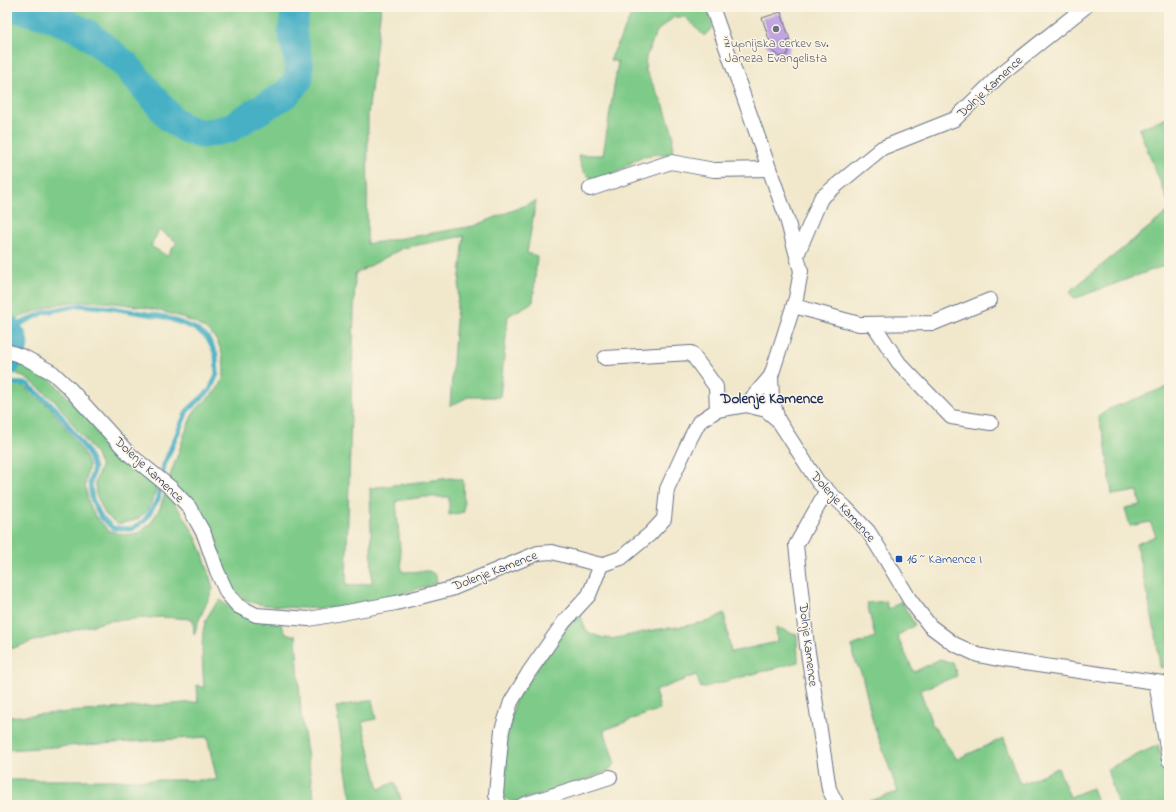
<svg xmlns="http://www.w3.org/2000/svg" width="1176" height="812" viewBox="0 0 1176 812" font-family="'Indie Flower',sans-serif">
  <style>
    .green { fill: #7eca88; stroke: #4c7c73; fill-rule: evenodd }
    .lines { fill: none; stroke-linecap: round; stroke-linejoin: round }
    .stream { stroke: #47b0c5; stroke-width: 5 }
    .river { stroke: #47b0c5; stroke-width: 29 }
    .building { fill: #b798e2 }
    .street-casing { stroke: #667084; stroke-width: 16 }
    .street { stroke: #fff; stroke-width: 14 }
    .worship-dot { fill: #6b7280; stroke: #fcf5e5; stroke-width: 1.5 }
    .transit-dot { fill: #1a4fb4; stroke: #fcf5e5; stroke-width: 1.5 }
    .labels { text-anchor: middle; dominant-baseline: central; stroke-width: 3; stroke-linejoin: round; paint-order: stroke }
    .worship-label { font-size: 13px; fill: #5b616d; stroke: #fcf5e5 }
    .street-label { font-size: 13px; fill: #1b2f5e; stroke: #fcf5e5 }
    .transit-label { font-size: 13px; fill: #164399; stroke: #fcf5e5; text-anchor: start }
    .quarter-label { font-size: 15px; font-weight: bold; fill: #1b2f5e; stroke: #fcf5e5 }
  </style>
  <rect width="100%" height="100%" fill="#fcf5e5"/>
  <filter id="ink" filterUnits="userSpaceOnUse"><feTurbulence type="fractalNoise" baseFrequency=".025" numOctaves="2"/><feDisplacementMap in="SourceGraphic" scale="8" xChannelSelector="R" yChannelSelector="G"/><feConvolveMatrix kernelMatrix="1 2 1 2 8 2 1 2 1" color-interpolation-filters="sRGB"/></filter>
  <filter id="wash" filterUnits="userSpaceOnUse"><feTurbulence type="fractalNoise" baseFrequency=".012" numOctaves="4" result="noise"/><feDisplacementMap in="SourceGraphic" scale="16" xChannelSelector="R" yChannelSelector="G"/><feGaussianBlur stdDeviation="0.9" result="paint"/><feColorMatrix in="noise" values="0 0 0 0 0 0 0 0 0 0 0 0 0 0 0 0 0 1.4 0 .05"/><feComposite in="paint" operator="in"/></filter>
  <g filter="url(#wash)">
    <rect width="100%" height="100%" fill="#f1e8cc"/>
    <g class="green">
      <polygon points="36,7 289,7 286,18 286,34 292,58 291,77 284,89 237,116 203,128 172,116 160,99 115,47 89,25 51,10"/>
      <path d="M 304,7 L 381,7 L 368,115 L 367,244 L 474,226 L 536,201 L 527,253 L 537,256 L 533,302 L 508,316 L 500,397 L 468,397 L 450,406 L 457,305 L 464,236 L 403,248 L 355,274 L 346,586 L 372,583 L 370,488 L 450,478 L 463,480 L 464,512 L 449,515 L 449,497 L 424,497 L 396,501 L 402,572 L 429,571 L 436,575 L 437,583 C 403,593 369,605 333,608 C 314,609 295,608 275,606 C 260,605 244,603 234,591 L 169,479 C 174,464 180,449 185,433 C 188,427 190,417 195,411 C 203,401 224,388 224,374 C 224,361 222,347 214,337 C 193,310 102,298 70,302 C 49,305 31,313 12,321 L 7,321 L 7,15 C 32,20 66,26 87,41 C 100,51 112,62 123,74 C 145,96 175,141 210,138 C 226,137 241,127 255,120 C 272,110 294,101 303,81 C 309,67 303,57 300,43 C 298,31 301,19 304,7 ZM 159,230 L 177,242 L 167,256 L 151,246 Z"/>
      <path d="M 635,7 L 707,7 L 713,27 L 704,36 L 685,17 L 674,17 L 657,31 L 646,57 L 645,69 L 664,106 L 673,134 L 672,154 C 663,154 650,154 641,157 C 624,165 601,192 584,172 C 581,168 580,160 578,155 L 603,155 L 618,62 L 610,60 Z"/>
      <polygon points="1169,116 1169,204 1139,129"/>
      <polygon points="1169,211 1169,264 1073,299 1070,291"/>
      <path d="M 16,357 L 39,368 L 158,486 C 148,510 146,521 117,524 L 105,514 L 96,494 L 95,482 L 101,467 L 95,453 L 78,431 L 57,403 L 32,382 L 14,372 Z"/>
      <path d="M 18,384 L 24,387 L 51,408 L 83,452 L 89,465 L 85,484 L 88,501 L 95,516 L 109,531 L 125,535 L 139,533 L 151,523 L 160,508 L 165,493 C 175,504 185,516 192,530 C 202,548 208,569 213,589 L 198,622 L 194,635 L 193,619 L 161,617 L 108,621 L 34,641 L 7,650 L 7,406 L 10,400 L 12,389 Z"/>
      <polygon points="1169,386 1169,669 1160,667 1156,635 1136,544 1156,536 1150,522 1130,526 1125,508 1140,505 1138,491 1112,495 1105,441 1098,417 1109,409"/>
      <path d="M 220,600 L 233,610 L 280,622 L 285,633 L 296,636 L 301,713 L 315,805 L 7,805 L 7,780 L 217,780 L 207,737 L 7,750 L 7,717 L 198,702 L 197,685 L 204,688 C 203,671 200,637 205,623 C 208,614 213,607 220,600 Z"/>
      <polygon points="886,601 888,610 901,601 915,625 897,636 914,672 940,659 953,663 957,676 920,690 932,724 957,759 1004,738 1021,784 1058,768 1070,797 1092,788 1098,805 857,805 898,792 873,722 862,675 853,656 852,646 875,637 867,603"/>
      <polygon points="724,613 731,652 777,642 776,627 797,635 798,662 701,688 696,675 655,691 660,709 604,730 615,764 608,771 570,786 513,802 501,797 503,756 515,701 566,626 580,614 585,628 590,633 600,637 612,639 653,630 685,626 710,621"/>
      <polygon points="372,700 376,719 362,722 379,789 395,782 403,805 353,805 349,789 336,707"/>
      <polygon points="1158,745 1167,783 1169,805 1118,805 1107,769"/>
    </g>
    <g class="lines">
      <polyline class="stream" points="7,330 45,312 79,305 112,308 165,317 194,328 207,337 216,354 217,374 210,390 187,411 164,465 158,499 145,520 132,529 113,528 101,517 92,499 90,483 94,468 87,451 56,409 27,384 7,383"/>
      <g class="river">
        <polyline points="12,7 51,17 85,32 126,65 171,119 186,129 202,134 228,129 286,94 299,79 299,63 292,31 296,7"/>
        <path d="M 7,330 C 19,343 13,349 7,362"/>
      </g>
    </g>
    <g id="blocks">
      <polygon class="building" points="781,12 790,40 787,41 790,48 787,55 779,57 765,44 770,42 762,18"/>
    </g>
  </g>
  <g filter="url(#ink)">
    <use href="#blocks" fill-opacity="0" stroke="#667084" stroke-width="1"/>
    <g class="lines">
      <g class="street-casing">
        <g id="street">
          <polyline points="712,7 787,219 801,271 796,298 771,376 772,399 778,420"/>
          <polyline points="590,189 671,162 714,170 769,169"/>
          <polyline points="797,255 821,198 882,148 955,119 1002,73 1085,7"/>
          <polyline points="794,306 859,324 934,323 990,300"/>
          <polyline points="873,324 899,363 951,417 991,423"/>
          <polyline points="7,351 24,357 53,373 69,388 129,454 171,488 189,507 204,534 217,571 227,593 238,606 256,615 309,619 396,603 451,589 538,553 552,552 601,565 621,558 650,534 664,519 667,489 691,437 699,422 717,410 746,405 766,410 778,420 818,482 845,507 868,531 885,558 910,600 930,626 954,644 978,655 1003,660 1169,684"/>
          <polyline points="605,358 691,353 716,387 717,410"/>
          <polyline points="746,405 771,376"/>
          <polyline points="827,490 796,545 807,646 829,789 837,805"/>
          <polyline points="1156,682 1169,760"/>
          <polyline points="499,805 496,794 502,730 511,702 529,672 564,622 589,595 601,565"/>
          <polyline points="523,805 610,777"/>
        </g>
      </g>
      <use href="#street" class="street"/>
    </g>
  </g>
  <circle class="worship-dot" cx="776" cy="29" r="4"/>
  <rect class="transit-dot" x="895" y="555" width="8" height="8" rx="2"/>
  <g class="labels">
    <g class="worship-label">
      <text x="776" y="43">Župnijska cerkev sv.<tspan x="776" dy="15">Janeza Evangelista</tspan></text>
    </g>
    <g class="street-label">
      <text transform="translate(990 87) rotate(-43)">Dolnje Kamence</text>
      <text transform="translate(149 470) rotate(43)">Dolenje Kamence</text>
      <text transform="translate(843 507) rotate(48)">Dolenje Kamence</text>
      <text transform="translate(495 571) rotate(-21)">Dolenje Kamence</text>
      <text transform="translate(808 645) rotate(83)">Dolnje Kamence</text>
    </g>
    <g class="transit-label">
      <text x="907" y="559">16 ~ Kamence I</text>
    </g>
    <g class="quarter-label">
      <text x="772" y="399">Dolenje Kamence</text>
    </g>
  </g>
  <rect width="1176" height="812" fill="none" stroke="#fcf5e5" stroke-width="24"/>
</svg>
